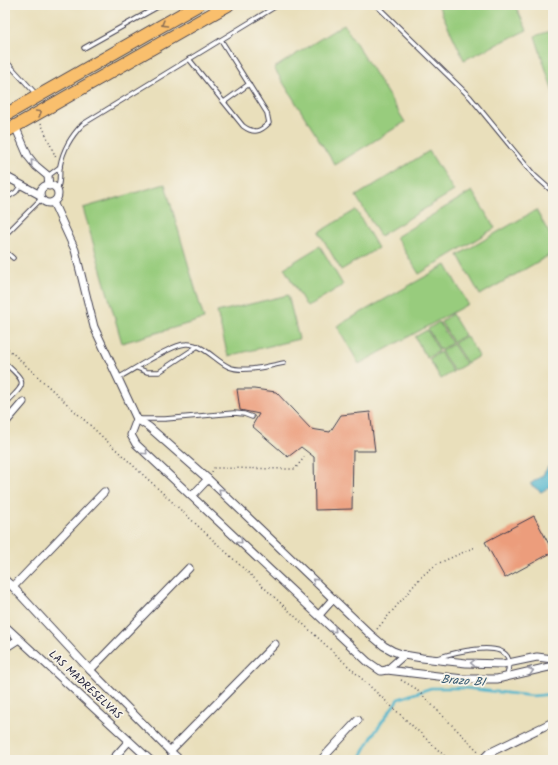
<svg xmlns="http://www.w3.org/2000/svg" width="558" height="765" viewBox="0 0 558 765" font-family="Kalam,sans-serif">
  <style>
    .green { fill: #98cc7d; stroke: #5d775c }
    .water { fill: #4fb6ce; stroke: #386c84 }
    .lines { fill: none; stroke-linecap: round; stroke-linejoin: round }
    .stream { stroke: #4fb6ce; stroke-width: 2.5 }
    .building { fill: #ec9d7c }
    .service-casing { stroke: #403e4e; stroke-width: 5.5 }
    .minor-casing { stroke: #403e4e; stroke-width: 9 }
    .primary-casing { stroke: #403e4e; stroke-width: 14 }
    .path { stroke: #403e4e; stroke-width: 1.5; stroke-dasharray: 1 3; stroke-linecap: butt }
    .service { stroke: #fff; stroke-width: 3.5 }
    .minor { stroke: #fff; stroke-width: 7 }
    .primary { stroke: #f9bf6d; stroke-width: 12 }
    .oneway { stroke: #8e7054 }
    .oneway2 { stroke: #9c9ca7 }
    .labels { text-anchor: middle; dominant-baseline: central; stroke-width: 3.5; stroke-linejoin: round; paint-order: stroke }
    .street-label { font-size: 11px; fill: #22223b; stroke: #f7f3e8 }
    .water-label { font-size: 12px; font-style: italic; fill: #32566e; stroke: #f7f3e8 }
  </style>
  <rect width="100%" height="100%" fill="#f7f3e8"/>
  <filter id="ink" filterUnits="userSpaceOnUse"><feTurbulence type="fractalNoise" baseFrequency=".025" numOctaves="2"/><feDisplacementMap in="SourceGraphic" scale="8" xChannelSelector="R" yChannelSelector="G"/><feConvolveMatrix kernelMatrix="1 2 1 2 8 2 1 2 1" color-interpolation-filters="sRGB"/></filter>
  <filter id="wash" filterUnits="userSpaceOnUse"><feTurbulence type="fractalNoise" baseFrequency=".012" numOctaves="4" result="noise"/><feDisplacementMap in="SourceGraphic" scale="16" xChannelSelector="R" yChannelSelector="G"/><feGaussianBlur stdDeviation="0.9" result="paint"/><feColorMatrix in="noise" values="0 0 0 0 0 0 0 0 0 0 0 0 0 0 0 0 0 1.4 0 .05"/><feComposite in="paint" operator="in"/></filter>
  <g filter="url(#wash)">
    <rect width="100%" height="100%" fill="#e9dfbb"/>
    <g class="green">
      <polygon points="438,5 515,5 527,30 464,60"/>
      <polygon points="344,24 405,122 335,165 274,68"/>
      <polygon points="553,30 553,92 535,36"/>
      <polygon points="429,151 454,191 380,236 356,196"/>
      <polygon points="165,184 204,319 122,343 83,208"/>
      <polygon points="472,191 495,228 419,274 396,237"/>
      <polygon points="356,210 378,248 341,270 319,232"/>
      <polygon points="536,210 553,240 553,253 480,295 458,255"/>
      <polygon points="320,246 343,285 307,307 284,268"/>
      <polygon points="446,265 468,304 359,364 337,326"/>
      <polygon points="288,295 299,339 228,356 217,312"/>
      <polygon points="452,314 465,335 453,342 441,322"/>
      <polygon points="439,322 452,343 440,350 428,329"/>
      <polygon points="427,330 439,351 427,358 415,337"/>
      <polygon points="466,336 479,356 467,363 454,343"/>
      <polygon points="453,344 466,364 454,371 441,351"/>
      <polygon points="440,352 453,372 441,379 429,359"/>
    </g>
    <polygon class="water" points="553,460 553,485 541,492 530,484 542,476"/>
    <g class="lines">
      <polyline class="stream" points="359,760 373,735 398,699 431,688 464,688 532,696 553,694"/>
    </g>
    <g id="blocks">
      <g class="building">
        <polygon points="237,389 254,389 276,392 311,429 330,432 341,415 370,412 375,451 353,451 352,509 315,510 314,457 301,447 288,457 252,426 259,414 240,410"/>
        <polygon points="534,516 553,552 505,578 485,542"/>
      </g>
    </g>
  </g>
  <g filter="url(#ink)">
    <use href="#blocks" fill-opacity="0" stroke="#403e4e" stroke-width="1"/>
    <g class="lines">
      <g class="service-casing">
        <g id="service">
          <polyline points="376,5 470,97 534,175 553,192"/>
          <polyline points="84,48 161,5"/>
          <path d="M 189,59 L 243,126 C 254,134 260,132 269,123 L 267,113 L 221,40"/>
          <polyline points="5,60 36,94"/>
          <polyline points="224,102 249,84"/>
          <polyline points="48,176 60,167"/>
          <path d="M 57,190 C 61,181 59,175 60,166 C 63,150 72,135 83,124 L 278,5"/>
          <polyline points="5,199 16,192 21,185"/>
          <polyline points="5,235 41,199"/>
          <polyline points="5,251 13,258"/>
          <path d="M 5,363 C 28,384 26,383 5,404"/>
          <polyline points="137,368 147,372 159,372 198,346"/>
          <path d="M 118,378 C 133,370 172,344 186,344 C 203,343 215,361 229,367 C 243,373 269,366 284,363"/>
          <polyline points="140,419 165,419 234,413 244,414 252,417"/>
          <path d="M 437,658 C 452,653 500,640 508,658 C 510,664 508,671 507,677"/>
        </g>
      </g>
      <g class="minor-casing">
        <g id="minor">
          <polyline points="15,126 28,156 36,166 48,176 49,186"/>
          <polyline points="5,176 40,195"/>
          <circle cx="49" cy="194" r="9"/>
          <polyline points="53,202 75,250 94,327 137,419 149,427 208,479 371,635 384,646 393,651 404,655 422,658 466,663 503,664 537,657 553,659"/>
          <polyline points="137,419 131,435 136,444 368,662 381,671 387,670 463,679 497,679 553,666"/>
          <polyline points="5,423 23,402"/>
          <polyline points="192,496 208,479"/>
          <polyline points="5,580 13,587 90,670 170,751 180,760"/>
          <polyline points="13,587 104,492"/>
          <polyline points="319,615 333,599"/>
          <polyline points="5,626 150,760"/>
          <polyline points="5,648 19,639"/>
          <polyline points="90,670 189,568"/>
          <polyline points="387,670 404,655"/>
          <polyline points="170,751 275,644"/>
          <polyline points="112,760 129,741"/>
          <polyline points="321,760 358,720"/>
          <polyline points="484,760 484,758 489,753 553,722"/>
        </g>
      </g>
      <g class="primary-casing">
        <g id="primary">
          <polyline points="5,115 198,5"/>
          <polyline points="5,132 228,5"/>
        </g>
      </g>
      <g class="path">
        <polyline points="41,123 56,158"/>
        <polyline points="5,346 449,760"/>
        <polyline points="212,472 214,468 295,469 306,455"/>
        <polyline points="377,629 422,576 437,564 475,547"/>
        <polyline points="401,680 415,688 480,753"/>
      </g>
      <use href="#service" class="service"/>
      <use href="#minor" class="minor"/>
      <use href="#primary" class="primary"/>
    </g>
    <defs><path id="oneway-chevron" d="M-2-3.5L2.5 0L-2 3.5" fill="none" stroke-width="1.6" stroke-linecap="round" stroke-linejoin="round"/></defs>
    <g class="oneway">
      <use href="#oneway-chevron" transform="translate(164 24) rotate(150)"/>
      <use href="#oneway-chevron" transform="translate(39 113) rotate(-30)"/>
    </g>
    <g class="oneway2">
      <use href="#oneway-chevron" transform="translate(33 162) rotate(-132)"/>
      <use href="#oneway-chevron" transform="translate(145 452) rotate(43)"/>
      <use href="#oneway-chevron" transform="translate(221 491) rotate(-136)"/>
      <use href="#oneway-chevron" transform="translate(240 541) rotate(43)"/>
      <use href="#oneway-chevron" transform="translate(315 581) rotate(-136)"/>
      <use href="#oneway-chevron" transform="translate(334 630) rotate(44)"/>
      <use href="#oneway-chevron" transform="translate(473 663) rotate(-179)"/>
      <use href="#oneway-chevron" transform="translate(531 671) rotate(-16)"/>
    </g>
  </g>
  <g class="labels">
    <g class="street-label">
      <text transform="translate(85 685) rotate(43)">LAS MADRESELVAS</text>
    </g>
    <g class="water-label">
      <text transform="translate(463 681) rotate(4)">Brazo B1</text>
    </g>
  </g>
  <rect width="558" height="765" fill="none" stroke="#f7f3e8" stroke-width="20"/>
</svg>
